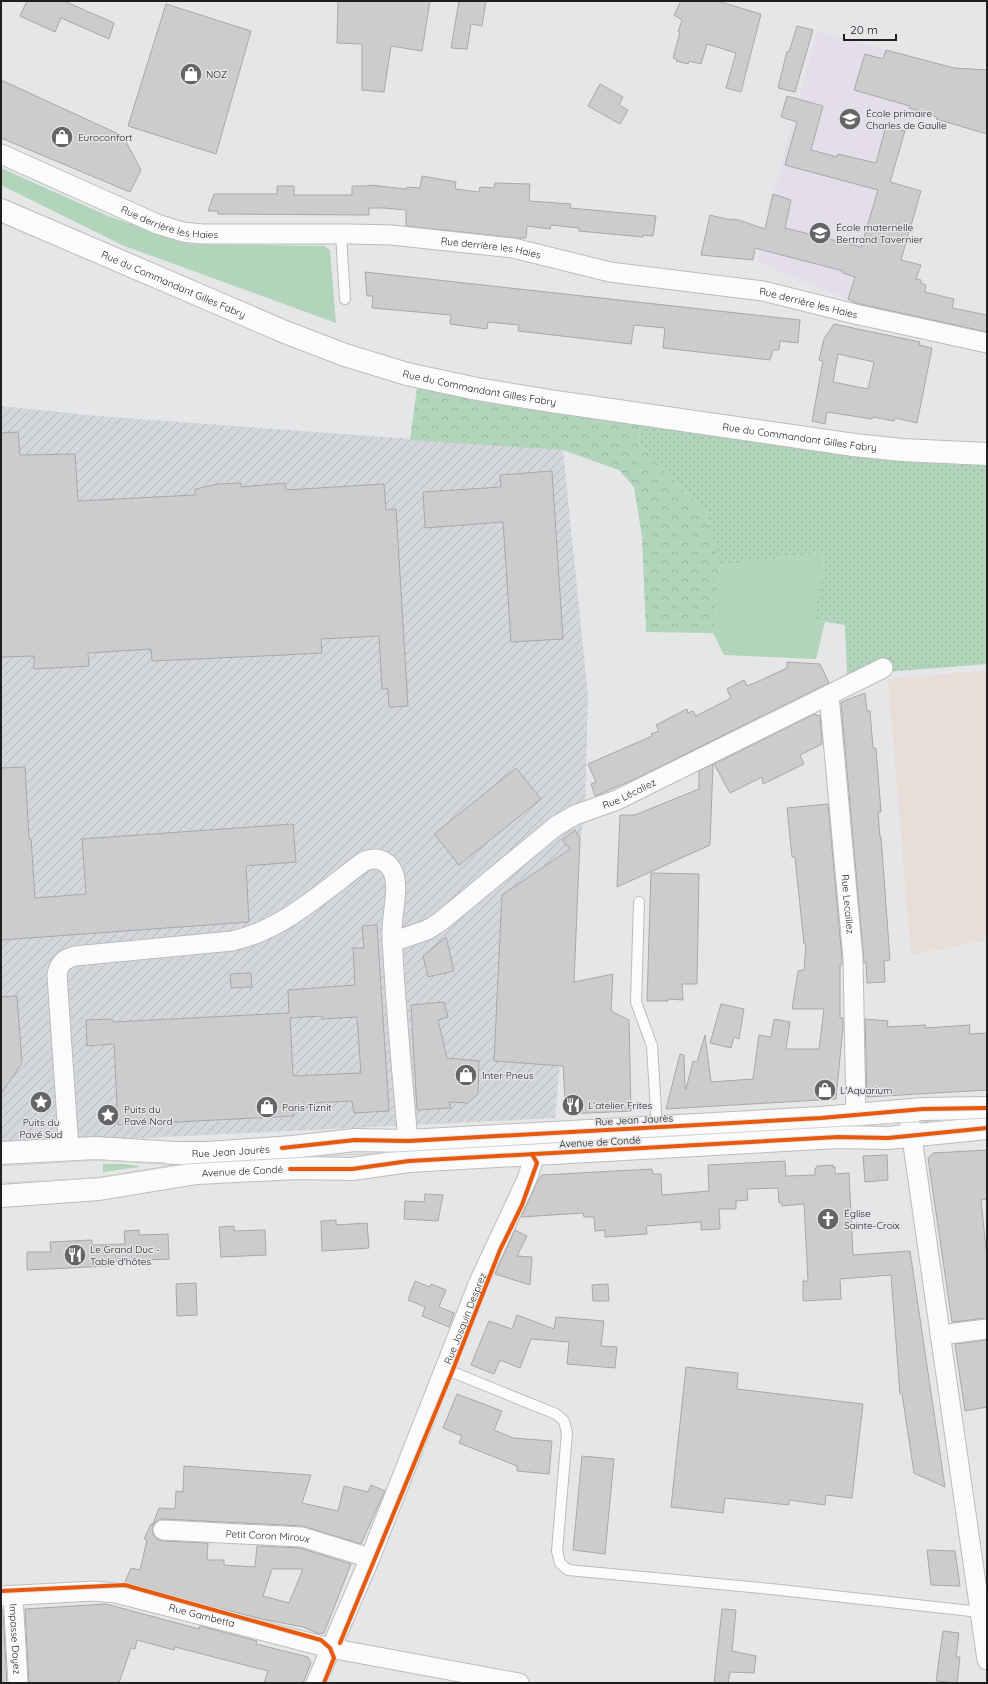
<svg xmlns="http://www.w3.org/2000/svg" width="988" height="1684" viewBox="0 0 988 1684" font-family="Quicksand,sans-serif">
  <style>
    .commercial { fill: #e9ddd8 }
    .industrial { fill: url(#industrial-furrows) }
    .education { fill: #e3dee9 }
    .green { fill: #b1d4ba }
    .forest { fill: url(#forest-crowns) }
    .park { fill: url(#park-dots) }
    .building { fill: #cccccd; stroke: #a7a8a9; fill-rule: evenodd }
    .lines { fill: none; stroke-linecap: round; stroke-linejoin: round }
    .service-casing { stroke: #bbbcbd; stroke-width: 12 }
    .minor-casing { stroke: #bbbcbd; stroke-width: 21 }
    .tertiary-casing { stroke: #bbbcbd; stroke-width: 24 }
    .secondary-casing { stroke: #bbbcbd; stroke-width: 24 }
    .service { stroke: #fbfbfb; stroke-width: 10 }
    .minor { stroke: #fbfbfb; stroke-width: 19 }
    .tertiary { stroke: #fbfbfb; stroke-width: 22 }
    .secondary { stroke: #fbfbfb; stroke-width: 22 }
    .tram { stroke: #d0d0d0; stroke-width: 1 }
    .cycleway-casing { stroke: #e4e5e8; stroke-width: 6 }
    .cycleway { stroke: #e8590c; stroke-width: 4 }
    .labels { text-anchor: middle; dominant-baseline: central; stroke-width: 3; stroke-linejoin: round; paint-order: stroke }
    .poi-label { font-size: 10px; fill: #1f1f20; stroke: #e4e5e8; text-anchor: start }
    .street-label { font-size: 10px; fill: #1f1f20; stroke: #e4e5e8 }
  </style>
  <defs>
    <pattern id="industrial-furrows" width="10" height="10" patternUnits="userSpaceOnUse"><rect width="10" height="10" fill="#d3d6db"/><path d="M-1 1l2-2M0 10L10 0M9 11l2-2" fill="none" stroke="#b5b7bc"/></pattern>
    <pattern id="forest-crowns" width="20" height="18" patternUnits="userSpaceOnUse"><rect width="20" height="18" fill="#b1d4ba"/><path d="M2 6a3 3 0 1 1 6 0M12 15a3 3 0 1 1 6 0" fill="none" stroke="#98b6a0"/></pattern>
    <pattern id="park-dots" width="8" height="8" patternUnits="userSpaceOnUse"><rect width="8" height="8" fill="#b1d4ba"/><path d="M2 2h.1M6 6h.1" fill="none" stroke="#98b6a0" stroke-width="1.8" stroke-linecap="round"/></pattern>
  </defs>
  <rect width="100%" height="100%" fill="#e5e6e7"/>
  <polygon class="commercial" points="987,670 987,940 911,955 888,679"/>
  <polygon class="industrial" points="1,406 97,416 563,450 588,696 585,809 580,841 555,1118 1,1145"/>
  <polygon class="education" points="817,31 923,60 909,107 905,131 856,303 757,262 775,188"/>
  <g class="green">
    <polygon points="1,168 108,216 190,244 324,246 330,250 336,323 122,245 1,185"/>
    <polygon points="824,554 823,572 816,620 825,622 816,659 724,655 713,633 720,566 801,555"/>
    <polygon points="122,1164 139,1166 139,1167 103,1172 103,1164"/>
  </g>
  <polygon class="forest" points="417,388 640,425 639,444 706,512 720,566 713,633 646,632 642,537 634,487 619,470 563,450 410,440"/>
  <polygon class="park" points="640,425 897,459 952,464 987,465 987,664 847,675 845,625 815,620 823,572 824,554 801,555 720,566 706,512 639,444"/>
  <g class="building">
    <polygon points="27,1 64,1 114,23 109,39 61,18 55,32 20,16"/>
    <polygon points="338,1 430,1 422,51 391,46 384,92 362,90 362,44 337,43"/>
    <polygon points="459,1 486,1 482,26 471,24 467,49 451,48"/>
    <polygon points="681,1 717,1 761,14 741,92 726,88 736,53 707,44 701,64 689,61 688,64 676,61 677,59 673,58 680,32 678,32 682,20 674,15"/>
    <polygon points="166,4 251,31 216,154 128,126"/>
    <polygon points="797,26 813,30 795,92 778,88 787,51 789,52"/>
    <polygon points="886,50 954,68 987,70 987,134 936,119 937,117 909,108 910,106 854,90 865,54 883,59"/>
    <polygon points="1,80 123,136 141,170 130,192 1,138"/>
    <polygon points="600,84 623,97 619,105 628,110 620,124 588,106"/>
    <polygon points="787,96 823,106 811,150 837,157 838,154 876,163 886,126 905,131 890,182 921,191 901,260 921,265 916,279 921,280 921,283 926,285 925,292 954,299 952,308 987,315 987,332 856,303 848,299 855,277 843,273 843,271 755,248 753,260 701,255 710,215 730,220 730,219 739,220 765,229 773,194 791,200 785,228 861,247 878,190 785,165 797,122 781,117"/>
    <polygon points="422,176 456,182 455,189 479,192 480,187 494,188 495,183 530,184 529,201 571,204 570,208 656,216 653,236 643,235 643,237 579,231 579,228 551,225 550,229 527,226 526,238 517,238 406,226 406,210 384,208 369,208 369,215 218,214 218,211 208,211 214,194 277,194 277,186 294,186 294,195 352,195 352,186 369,186 369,185 407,189 407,187 420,188"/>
    <polygon points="365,272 800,320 798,343 780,341 779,350 773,350 770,360 663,348 665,328 634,325 631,344 518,331 519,325 488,322 487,329 450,324 451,315 372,308 373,296 367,296"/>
    <path d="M 834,324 L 920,342 L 919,345 L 932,348 L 917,423 L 895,418 L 894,421 L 873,417 L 872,419 L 827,412 L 825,424 L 812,421 L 823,361 L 819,360 L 824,339 ZM 838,354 L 874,362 L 868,389 L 833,382 Z"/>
    <polygon points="18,432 20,455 75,454 78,501 195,495 195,489 218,484 241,483 241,487 285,483 286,490 384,484 386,510 396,509 408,706 389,707 388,689 382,689 379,636 321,639 322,653 284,655 152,661 151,649 88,653 89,666 34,669 34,656 1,657 1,433"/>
    <polygon points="552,471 563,639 511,642 503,522 425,528 423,492 501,487 500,475"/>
    <polygon points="787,662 820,664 829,683 635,779 595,796 591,784 596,782 588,764 652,736 651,734 659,731 656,725 687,709 688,713 693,711 696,716 731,698 727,689 744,680 747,686 759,681 787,668"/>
    <polygon points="865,693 867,711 870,711 873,748 876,748 881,812 878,812 880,837 881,837 890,960 884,961 885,982 867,983 866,962 864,963 841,702"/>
    <polygon points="814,714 820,716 822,744 800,755 804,764 763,784 762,777 730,793 714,764"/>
    <polygon points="713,764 710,845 617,887 620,815 635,815 699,789 699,771"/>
    <polygon points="25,767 29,839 31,839 35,898 86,894 82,839 293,824 296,862 246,866 249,922 1,940 1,768"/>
    <polygon points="516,768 541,799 459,865 434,834"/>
    <polygon points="828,804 842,959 842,965 840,965 840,1018 843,1018 843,1027 836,1099 666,1109 680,1054 684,1055 685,1089 686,1089 693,1061 697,1062 705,1035 711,1082 753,1079 759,1035 771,1037 774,1019 790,1022 786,1049 819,1049 824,1009 792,1009 798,971 804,970 806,944 804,944 795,857 792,857 787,808"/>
    <polygon points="575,830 580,838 574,982 613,974 611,1011 629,1020 631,1111 566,1114 563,1066 494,1061 502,895 570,849 562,840"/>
    <polygon points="651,873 699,874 697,984 682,984 683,1000 668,999 668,1001 647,1001"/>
    <path d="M 377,925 L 389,1111 L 354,1113 L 352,1101 L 309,1103 L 307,1108 L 294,1109 L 294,1116 L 118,1125 L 114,1044 L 87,1046 L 86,1020 L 112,1019 L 113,1022 L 289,1013 L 288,990 L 355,985 L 353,948 L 364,948 L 362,926 ZM 322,1016 L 322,1019 L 357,1017 L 361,1073 L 293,1076 L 290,1018 Z"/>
    <polygon points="446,937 454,971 428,977 423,956"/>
    <polygon points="251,973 252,987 231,988 230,974"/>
    <polygon points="17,996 22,1063 1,1094 1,997"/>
    <polygon points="444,1002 448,1017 438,1020 447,1058 479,1061 478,1094 468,1103 449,1102 451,1108 417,1110 411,1005"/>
    <polygon points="721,1004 744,1009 739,1039 734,1037 731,1048 710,1043"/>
    <polygon points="865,1019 888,1021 887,1027 926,1025 925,1028 970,1025 969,1034 987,1033 987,1090 867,1097"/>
    <polygon points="987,1150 987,1199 981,1200 987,1259 987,1318 952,1322 928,1158 933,1153"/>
    <polygon points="887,1155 888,1180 865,1182 863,1156"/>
    <polygon points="785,1161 786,1176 815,1175 815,1168 817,1168 817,1166 833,1165 832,1167 835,1167 835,1174 849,1173 853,1255 910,1251 945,1487 914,1473 902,1394 900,1394 891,1275 840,1279 841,1299 803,1301 803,1281 808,1281 804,1204 782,1206 782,1203 779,1203 778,1188 747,1189 748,1200 736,1201 736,1209 719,1209 720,1229 701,1230 701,1222 646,1226 647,1234 605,1237 605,1230 595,1231 594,1217 584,1217 583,1213 521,1217 538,1180 542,1175 652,1169 653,1174 661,1174 662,1195 709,1191 708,1165"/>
    <polygon points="425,1194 443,1195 438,1221 404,1219 405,1201 424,1202"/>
    <polygon points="336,1220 336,1225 367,1223 369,1248 322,1251 321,1221"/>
    <polygon points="234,1226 234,1231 265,1230 266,1255 221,1257 219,1227"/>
    <polygon points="139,1230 139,1235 168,1234 169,1259 110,1262 110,1266 27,1270 27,1252 51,1252 50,1242 92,1240 92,1245 125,1244 124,1231"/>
    <polygon points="515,1230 527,1236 517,1256 532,1257 530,1285 495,1274"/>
    <polygon points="415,1281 430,1287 431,1284 446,1290 439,1307 454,1313 449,1327 422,1316 425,1307 408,1300"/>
    <polygon points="196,1283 197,1315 177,1316 176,1284"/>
    <polygon points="608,1284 609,1301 593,1301 592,1285"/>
    <polygon points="517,1315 554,1329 556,1317 604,1321 601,1346 617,1347 615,1368 567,1364 569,1342 531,1339 520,1368 500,1360 494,1374 471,1365 489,1321 512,1329"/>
    <polygon points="987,1340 987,1407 965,1411 955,1344"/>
    <polygon points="686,1367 738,1373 737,1389 863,1404 852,1498 826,1495 825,1505 789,1500 789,1505 725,1498 723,1513 671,1507"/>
    <polygon points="457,1394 502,1411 494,1430 513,1438 552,1441 549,1474 517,1471 517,1466 459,1443 462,1436 443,1428"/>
    <polygon points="582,1456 614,1459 605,1554 573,1550"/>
    <path d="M 184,1466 L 311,1475 L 302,1503 L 338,1511 L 344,1486 L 368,1492 L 371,1485 L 385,1491 L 361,1544 L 303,1526 L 164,1519 L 158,1520 L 154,1524 L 152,1529 L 153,1535 L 157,1539 L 162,1541 L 208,1543 L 207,1560 L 224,1560 L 224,1565 L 255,1567 L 257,1546 L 300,1548 L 351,1564 L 324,1633 L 319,1634 L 303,1627 L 262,1619 L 206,1605 L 125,1582 L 131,1568 L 140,1570 L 147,1540 L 144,1539 L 151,1524 L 153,1524 L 159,1508 L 175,1509 L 176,1491 L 183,1492 ZM 272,1569 L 303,1569 L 289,1603 L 263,1596 Z"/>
    <polygon points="927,1550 955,1551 960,1586 931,1585"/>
    <polygon points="106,1604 199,1629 200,1626 257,1641 256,1644 308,1657 311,1663 303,1683 264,1683 268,1671 175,1647 174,1650 137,1640 135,1649 131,1648 119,1683 29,1683 25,1609"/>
    <polygon points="722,1609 736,1610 732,1651 756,1656 754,1673 730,1672 728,1683 714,1683"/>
    <polygon points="1,1610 3,1610 7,1683 1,1683"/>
    <polygon points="943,1631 959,1633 956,1657 960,1657 957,1683 936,1681"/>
  </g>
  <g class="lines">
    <g class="service-casing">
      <g id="service">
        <polyline points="341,234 345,299"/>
        <polyline points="639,902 636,1002 652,1046 657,1128"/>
        <polyline points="445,1369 556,1414 564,1421 567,1433 557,1551 560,1563 568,1570 771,1589 980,1612"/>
      </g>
    </g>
    <g class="minor-casing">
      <g id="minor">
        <path id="s1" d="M 1,154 L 157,224 L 183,232 L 202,234 L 350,234 L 391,235 L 513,248 L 610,272 L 763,291 L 855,314 L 987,343"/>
        <path id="s2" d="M 829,695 L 853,958 L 856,1114"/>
        <path id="s3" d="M 392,942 L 427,930 L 440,922 L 556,826 L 575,815 L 617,800 L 883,668"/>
        <polyline points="908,1110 987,1660"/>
        <path d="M 69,1149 L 57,975 C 59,963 64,959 75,956 L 232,941 C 281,931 324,891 363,862 C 375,856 387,859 393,872 C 400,888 391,916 392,935 C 395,1004 402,1072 408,1141"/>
        <polyline points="940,1335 987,1329"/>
        <path id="s4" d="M 163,1530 L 302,1537 L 370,1558"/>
        <path id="s5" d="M 1,1596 L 94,1591 L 116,1593 L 330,1648 L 519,1683"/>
        <path id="s6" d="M 13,1596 L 18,1683"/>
        <path id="s7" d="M 316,1683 L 370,1558 L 479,1282 L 527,1179 L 532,1164 L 530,1139"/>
      </g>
    </g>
    <g class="tertiary-casing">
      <g id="tertiary">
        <path id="s8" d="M 1,210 L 285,332 L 345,355 L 407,374 L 477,389 L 550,401 L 854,445 L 902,450 L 987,454"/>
      </g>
    </g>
    <g class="secondary-casing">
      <g id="secondary">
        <path id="s9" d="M 1,1153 L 96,1148 L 175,1153 L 208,1153 L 292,1147 L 355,1140 L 408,1141 L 821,1118 L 923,1109 L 987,1108"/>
        <path id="s10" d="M 1,1196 L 99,1189 L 197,1173 L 298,1168 L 352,1169 L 409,1161 L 838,1137 L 888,1138 L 987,1128"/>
      </g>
    </g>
    <use href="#service" class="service"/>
    <use href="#minor" class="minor"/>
    <use href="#tertiary" class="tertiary"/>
    <use href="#secondary" class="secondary"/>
    <g class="tram">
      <polyline points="1,1166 97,1160 166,1163"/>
      <polyline points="1,1183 98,1178 186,1164 987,1118"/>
    </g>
    <g class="cycleway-casing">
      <g id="cycleway">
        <polyline points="282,1148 355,1140 408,1141 821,1118 923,1109 987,1108"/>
        <polyline points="290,1169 352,1169 409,1161 838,1137 888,1138 987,1128"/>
        <polyline points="1,1591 125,1585 321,1640 330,1648 334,1658 324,1683"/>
        <polyline points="340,1643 452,1372 500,1250 522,1205 537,1163 532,1154"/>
      </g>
    </g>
    <use href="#cycleway" class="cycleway"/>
  </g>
  <defs>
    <g id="shop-disc" transform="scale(1.15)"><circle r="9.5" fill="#646566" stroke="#e4e5e8"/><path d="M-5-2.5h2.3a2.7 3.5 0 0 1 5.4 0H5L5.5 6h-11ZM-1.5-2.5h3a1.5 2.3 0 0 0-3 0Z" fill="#fff"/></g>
    <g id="school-disc" transform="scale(1.15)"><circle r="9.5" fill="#646566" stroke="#e4e5e8"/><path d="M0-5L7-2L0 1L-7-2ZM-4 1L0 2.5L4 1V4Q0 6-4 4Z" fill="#fff"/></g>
    <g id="sight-disc" transform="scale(1.15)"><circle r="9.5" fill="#646566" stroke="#e4e5e8"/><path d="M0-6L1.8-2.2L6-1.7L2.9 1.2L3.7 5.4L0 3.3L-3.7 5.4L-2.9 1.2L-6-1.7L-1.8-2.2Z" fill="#fff"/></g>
    <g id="restaurant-disc" transform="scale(1.15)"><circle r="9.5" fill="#646566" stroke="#e4e5e8"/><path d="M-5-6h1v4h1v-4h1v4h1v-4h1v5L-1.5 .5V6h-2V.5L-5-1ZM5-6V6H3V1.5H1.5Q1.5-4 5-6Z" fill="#fff"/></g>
    <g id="church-disc" transform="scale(1.15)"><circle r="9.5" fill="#646566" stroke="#e4e5e8"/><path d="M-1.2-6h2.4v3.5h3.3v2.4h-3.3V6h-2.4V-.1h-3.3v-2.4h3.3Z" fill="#fff"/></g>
  </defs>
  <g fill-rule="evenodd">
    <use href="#shop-disc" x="191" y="74"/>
    <use href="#school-disc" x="850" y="119"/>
    <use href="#shop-disc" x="62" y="137"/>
    <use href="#school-disc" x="820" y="233"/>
    <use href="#shop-disc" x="466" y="1075"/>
    <use href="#shop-disc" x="825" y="1090"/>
    <use href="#sight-disc" x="41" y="1102"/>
    <use href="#restaurant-disc" x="573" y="1105"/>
    <use href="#shop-disc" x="267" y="1107"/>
    <use href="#sight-disc" x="108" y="1115"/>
    <use href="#church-disc" x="828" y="1219"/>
    <use href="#restaurant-disc" x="75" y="1255"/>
  </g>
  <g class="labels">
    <g class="poi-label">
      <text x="206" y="74">NOZ</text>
      <text x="866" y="113">École primaire<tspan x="866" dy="12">Charles de Gaulle</tspan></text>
      <text x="78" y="137">Euroconfort</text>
      <text x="836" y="227">École maternelle<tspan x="836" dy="12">Bertrand Tavernier</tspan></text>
      <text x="482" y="1075">Inter Pneus</text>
      <text x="840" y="1090">L'Aquarium</text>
      <text x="588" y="1105">L’atelier Frites</text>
      <text x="282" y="1107">Paris Tiznit</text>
      <text x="124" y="1109">Puits du<tspan x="124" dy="12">Pavé Nord</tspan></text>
      <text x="41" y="1122" text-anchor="middle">Puits du<tspan x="41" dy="12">Pavé Sud</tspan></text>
      <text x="844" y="1213">Église<tspan x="844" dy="12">Sainte-Croix</tspan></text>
      <text x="90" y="1249">Le Grand Duc -<tspan x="90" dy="12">Table d'hôtes</tspan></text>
    </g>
    <g class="street-label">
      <text stroke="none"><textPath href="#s1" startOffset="183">Rue derrière les Haies</textPath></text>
      <text stroke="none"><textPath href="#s1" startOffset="507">Rue derrière les Haies</textPath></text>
      <text stroke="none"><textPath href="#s8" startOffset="188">Rue du Commandant Gilles Fabry</textPath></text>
      <text stroke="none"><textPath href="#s1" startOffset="830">Rue derrière les Haies</textPath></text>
      <text stroke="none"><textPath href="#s8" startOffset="512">Rue du Commandant Gilles Fabry</textPath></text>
      <text stroke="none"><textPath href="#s8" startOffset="836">Rue du Commandant Gilles Fabry</textPath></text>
      <text stroke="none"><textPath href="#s3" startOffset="283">Rue Lécaliez</textPath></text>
      <text stroke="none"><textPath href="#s2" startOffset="210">Rue Lecaillez</textPath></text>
      <text transform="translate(634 1120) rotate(-3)">Rue Jean Jaurès</text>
      <text transform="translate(600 1142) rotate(-3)">Avenue de Condé</text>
      <text stroke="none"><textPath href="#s9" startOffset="230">Rue Jean Jaurès</textPath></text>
      <text stroke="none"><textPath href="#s10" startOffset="243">Avenue de Condé</textPath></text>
      <text stroke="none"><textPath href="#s7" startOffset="394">Rue Josquin Desprez</textPath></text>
      <text stroke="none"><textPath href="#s4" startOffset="105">Petit Coron Miroux</textPath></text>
      <text stroke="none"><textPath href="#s5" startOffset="204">Rue Gambetta</textPath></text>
      <text stroke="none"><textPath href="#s6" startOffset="43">Impasse Dayez</textPath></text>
    </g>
  </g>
  <rect width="988" height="1684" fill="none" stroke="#1f1f20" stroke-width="4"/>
  <path d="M844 34v6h52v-6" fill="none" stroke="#1f1f20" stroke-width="2"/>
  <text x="850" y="34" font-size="12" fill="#1f1f20" stroke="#e4e5e8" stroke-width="3" paint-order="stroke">20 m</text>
</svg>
